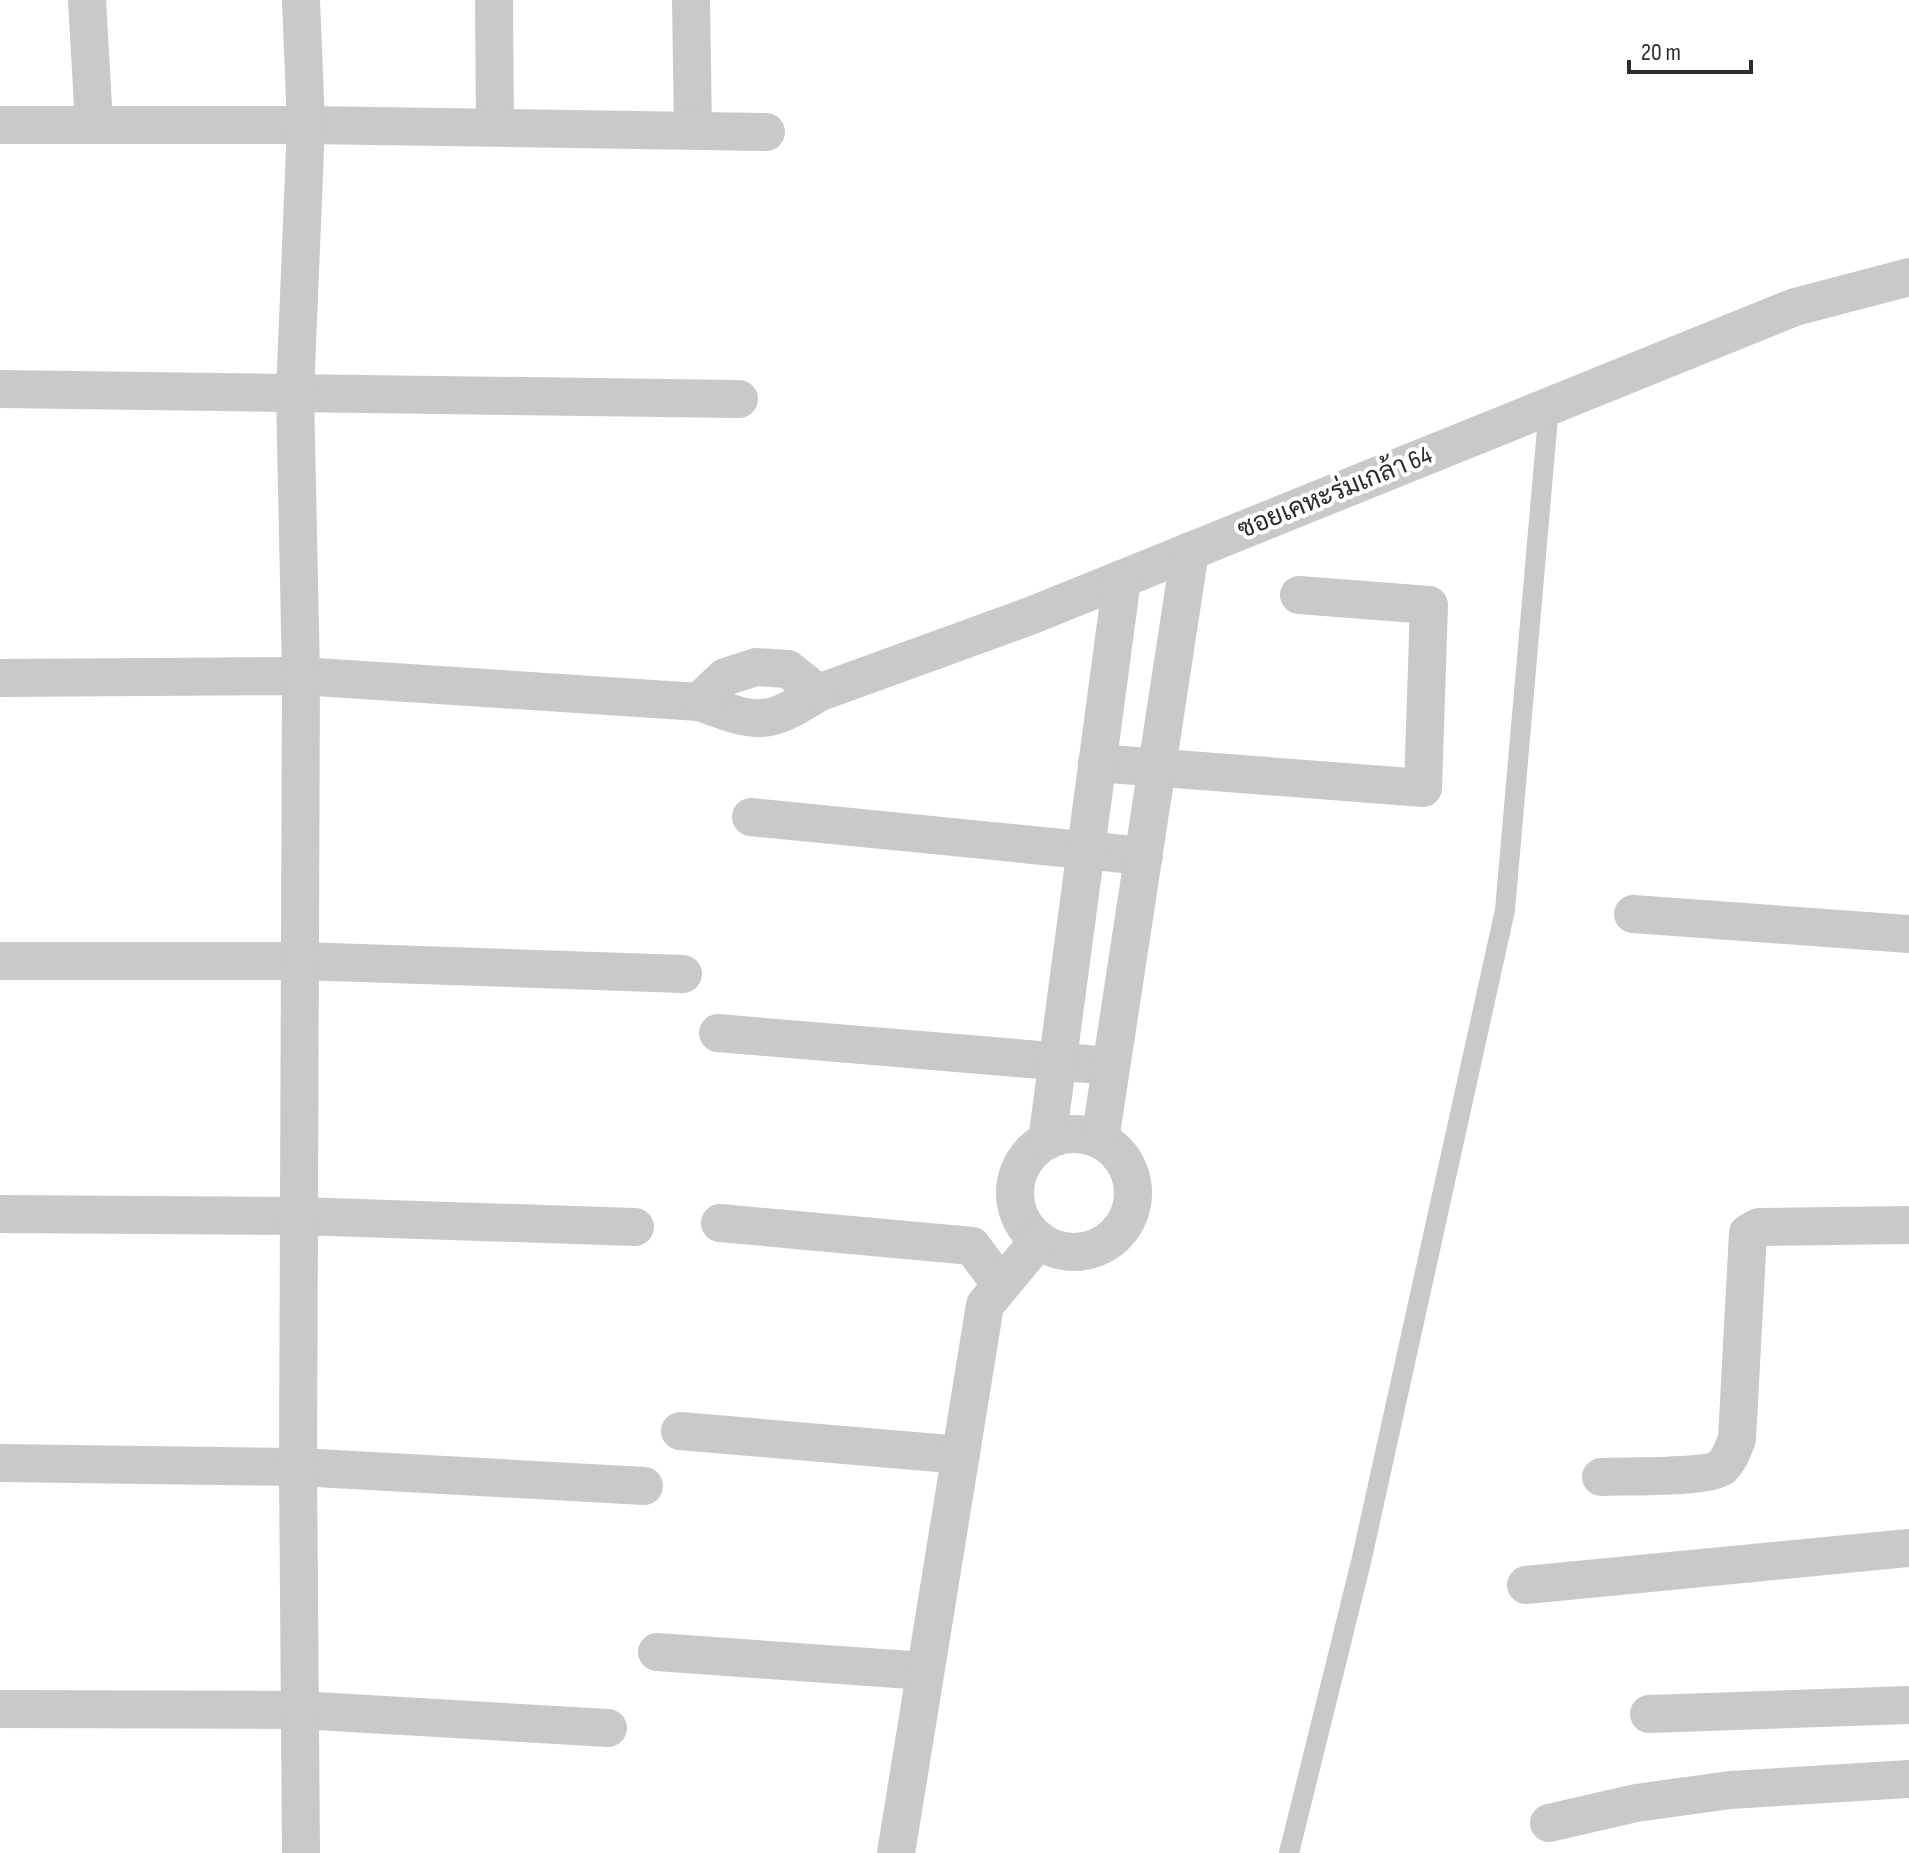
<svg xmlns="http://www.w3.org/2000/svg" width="1909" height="1853" viewBox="0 0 1909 1853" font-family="'Sofia Sans Condensed',Sarabun,sans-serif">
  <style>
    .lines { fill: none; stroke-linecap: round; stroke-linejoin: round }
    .service { stroke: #c9c9c9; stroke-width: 20 }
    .minor { stroke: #c9c9c9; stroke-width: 38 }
    .labels { text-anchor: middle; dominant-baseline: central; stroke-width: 8; stroke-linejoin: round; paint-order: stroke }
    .street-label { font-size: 26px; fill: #2c2c2c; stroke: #fff }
  </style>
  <rect width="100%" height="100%" fill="#fff"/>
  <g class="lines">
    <polyline class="service" points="1289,1853 1361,1562 1505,910 1549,406"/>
    <g class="minor">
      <polyline points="87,0 94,124"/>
      <polyline points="494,0 495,127"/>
      <polyline points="691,0 693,130"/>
      <polyline points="0,125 306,125 766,132"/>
      <polyline points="0,389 739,399"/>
      <path d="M 0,678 L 301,676 L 699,702 C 757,723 765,727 818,693 L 1030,616 L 1795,307 L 1909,277"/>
      <polyline points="699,702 725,677 756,667 788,669 818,693"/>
      <polyline points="1097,763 1423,788 1429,605 1299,595"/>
      <polyline points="751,817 1144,856"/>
      <polyline points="1633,914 1909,934"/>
      <polyline points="0,961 301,961 683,974"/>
      <polyline points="718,1033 1111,1066"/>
      <circle cx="1074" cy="1193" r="59"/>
      <polyline points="1100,1140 1190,551"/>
      <polyline points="1047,1141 1122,579"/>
      <polyline points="0,1214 299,1216 635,1227"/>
      <polyline points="720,1223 972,1246 1001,1285"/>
      <polyline points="680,1431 961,1455"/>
      <polyline points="0,1463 298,1467 644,1486"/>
      <path d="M 1601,1477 C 1623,1476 1708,1478 1722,1467 C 1730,1459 1733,1449 1737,1439 L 1748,1233 L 1759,1227 L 1909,1225"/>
      <polyline points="1526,1585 1909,1548"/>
      <polyline points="657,1652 925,1671"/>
      <polyline points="0,1709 299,1710 608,1728"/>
      <polyline points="1649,1714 1909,1705"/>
      <polyline points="1549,1823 1636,1803 1730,1790 1909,1779"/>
      <polyline points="301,1853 298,1467 301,676 295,393 306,125 301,0"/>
      <polyline points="896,1853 985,1305 1039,1240"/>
    </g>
  </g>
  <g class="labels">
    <g class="street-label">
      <text transform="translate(1335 493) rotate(-22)">ซอยเคหะร่มเกล้า 64</text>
    </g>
  </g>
  <path d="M1629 60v12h122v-12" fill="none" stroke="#2c2c2c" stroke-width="4"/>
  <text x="1641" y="60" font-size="24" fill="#2c2c2c" stroke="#ffffff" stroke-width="6" paint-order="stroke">20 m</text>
</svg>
